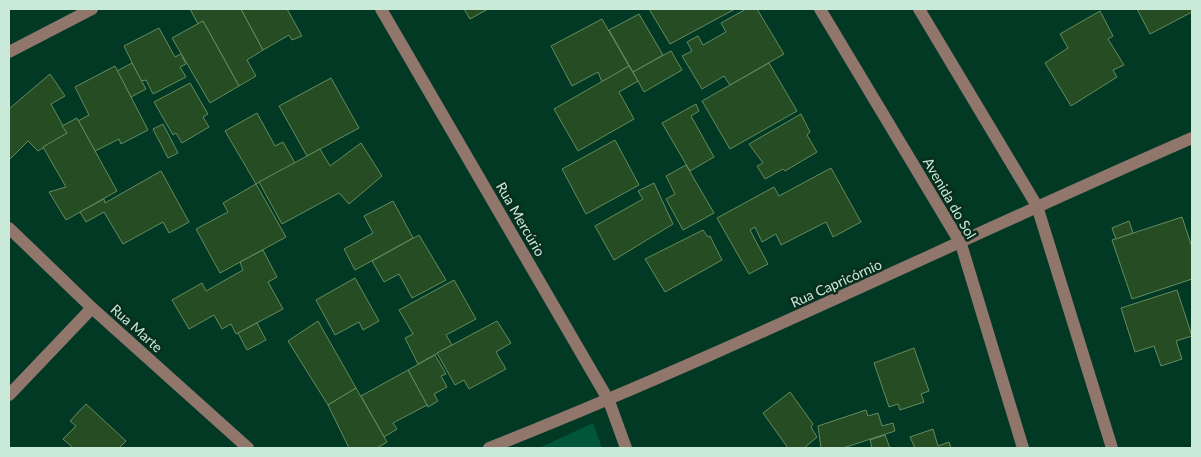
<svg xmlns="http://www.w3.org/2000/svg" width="1201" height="457" viewBox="0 0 1201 457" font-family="Lato,sans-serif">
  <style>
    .green { fill: #005639 }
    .building { fill: #254c22; stroke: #638c5f }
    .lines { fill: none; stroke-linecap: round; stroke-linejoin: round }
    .minor { stroke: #90766b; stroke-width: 12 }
    .labels { text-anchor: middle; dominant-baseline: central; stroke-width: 5; stroke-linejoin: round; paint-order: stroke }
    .street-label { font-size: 14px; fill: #caead9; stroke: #092d1e }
  </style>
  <rect width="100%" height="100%" fill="#023925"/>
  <polygon class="green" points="593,423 602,448 539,448"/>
  <g class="building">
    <polygon points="190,9 241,9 263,50 247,60 256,76 239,86 203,21 198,24"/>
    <polygon points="241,9 287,9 302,36 292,40 289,35 263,50"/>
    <polygon points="464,9 488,9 470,19"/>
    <polygon points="649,9 735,9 670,44"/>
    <polygon points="746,9 757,9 784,54 730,85 724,76 702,89 682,56 692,51 687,42 698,36 703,45 726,32 721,23"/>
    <polygon points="1137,9 1192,9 1192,12 1150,34"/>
    <polygon points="1100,11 1113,36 1108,39 1124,65 1113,70 1117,77 1071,106 1045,63 1068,48 1060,34"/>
    <polygon points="639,14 663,55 633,72 609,30"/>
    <polygon points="602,19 629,66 602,82 598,72 572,86 551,46"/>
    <polygon points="203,21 239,86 210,103 172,38"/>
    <polygon points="159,28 175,57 181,54 186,64 180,67 186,77 153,94 146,80 141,81 124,46"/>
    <polygon points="671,51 682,70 644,92 633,72"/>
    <polygon points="132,63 146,89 131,97 117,71"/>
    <polygon points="769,63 797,111 730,149 702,101"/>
    <polygon points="115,66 148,130 121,144 119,139 95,151 78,121 89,115 75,87"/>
    <polygon points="629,66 638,81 619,92 634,119 578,151 554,109"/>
    <polygon points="50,74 65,96 51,104 67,133 38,151 28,141 9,160 9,109"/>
    <polygon points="331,78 359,128 307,156 279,106"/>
    <polygon points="190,83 208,114 203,117 209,127 182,143 176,133 173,135 154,102"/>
    <polygon points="696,104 699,111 691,116 714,157 690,171 662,123"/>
    <polygon points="257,113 275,146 283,142 295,163 256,184 225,131"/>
    <polygon points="801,114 810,132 807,135 817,152 785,171 783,169 765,179 757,166 763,163 749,144"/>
    <polygon points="77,118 117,191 66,220 49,192 66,187 43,147 67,133 62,126"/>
    <polygon points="163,124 178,153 168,158 153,129"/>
    <polygon points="615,140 639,185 586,214 562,169"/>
    <polygon points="361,143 382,176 349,204 339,193 282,224 259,182 320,149 330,166"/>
    <polygon points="686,165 714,213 683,230 666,199 675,194 666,176"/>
    <polygon points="831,168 861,222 833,237 826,222 781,245 776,234 762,242 755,227 750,230 768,264 749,274 717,218 774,187 779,196"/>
    <polygon points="161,171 189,222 169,233 163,222 123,244 104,212 86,222 80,212 104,199 105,203"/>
    <polygon points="654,183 673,224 614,260 595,226 643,199 638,191"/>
    <polygon points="256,184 286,237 220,273 196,229 228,212 223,203"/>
    <polygon points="393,201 413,238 355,270 344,249 373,233 364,216"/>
    <polygon points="1182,217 1192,247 1192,279 1132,299 1112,240"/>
    <polygon points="1129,221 1133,233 1116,239 1112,228"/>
    <polygon points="703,230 708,237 710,236 722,260 665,292 645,259"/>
    <polygon points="419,235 446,280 412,298 399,274 384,282 372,261"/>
    <polygon points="263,250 277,277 268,282 283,309 236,334 231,324 222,329 214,315 189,329 172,300 202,283 206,291 243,270 240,262"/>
    <polygon points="355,278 379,321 363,330 359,322 335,335 316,300"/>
    <polygon points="454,280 476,319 446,335 452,345 418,364 405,338 413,334 399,310"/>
    <polygon points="1177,290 1192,336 1176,341 1182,359 1161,366 1154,346 1135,352 1121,308"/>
    <polygon points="318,321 356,388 328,405 288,341"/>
    <polygon points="497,321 511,343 496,352 506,369 469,389 464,380 455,385 437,353"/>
    <polygon points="257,323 266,340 247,350 238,333"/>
    <polygon points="914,348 929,391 921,394 924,402 900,410 898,404 889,407 874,363"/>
    <polygon points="435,355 446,374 441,376 447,387 434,394 438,401 428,407 408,370"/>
    <polygon points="408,370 427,405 393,423 397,429 384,437 361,396"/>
    <polygon points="356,388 387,442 377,448 349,448 328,405"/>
    <polygon points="790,392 813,424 811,427 817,437 804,448 788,448 763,413"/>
    <polygon points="86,404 126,441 119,448 73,448 63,439 76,426 70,421"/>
    <polygon points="866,410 868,416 878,413 882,426 893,423 895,431 843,448 821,448 818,426"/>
    <polygon points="933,429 938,446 949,442 951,448 915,448 910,437"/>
    <polygon points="885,435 890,448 872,448 870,440"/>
  </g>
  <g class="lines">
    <g class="minor">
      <polyline points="381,9 609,401 626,448"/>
      <polyline points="820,9 961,244 1023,448"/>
      <polyline points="919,9 1037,206 1112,448"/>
      <polyline points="9,52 92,9"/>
      <polyline points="9,228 92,308 248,448"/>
      <polyline points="9,395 92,308"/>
      <path d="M 489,448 C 727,354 957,240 1192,138"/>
    </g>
  </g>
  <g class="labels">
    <g class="street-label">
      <text transform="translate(950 198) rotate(60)">Avenida do Sol</text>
      <text transform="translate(521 219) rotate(60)">Rua Mercúrio</text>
      <text transform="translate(836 283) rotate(-24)">Rua Capricórnio</text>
      <text transform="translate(137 328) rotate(42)">Rua Marte</text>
    </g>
  </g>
  <rect width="1201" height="457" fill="none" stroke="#caead9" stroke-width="20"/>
</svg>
